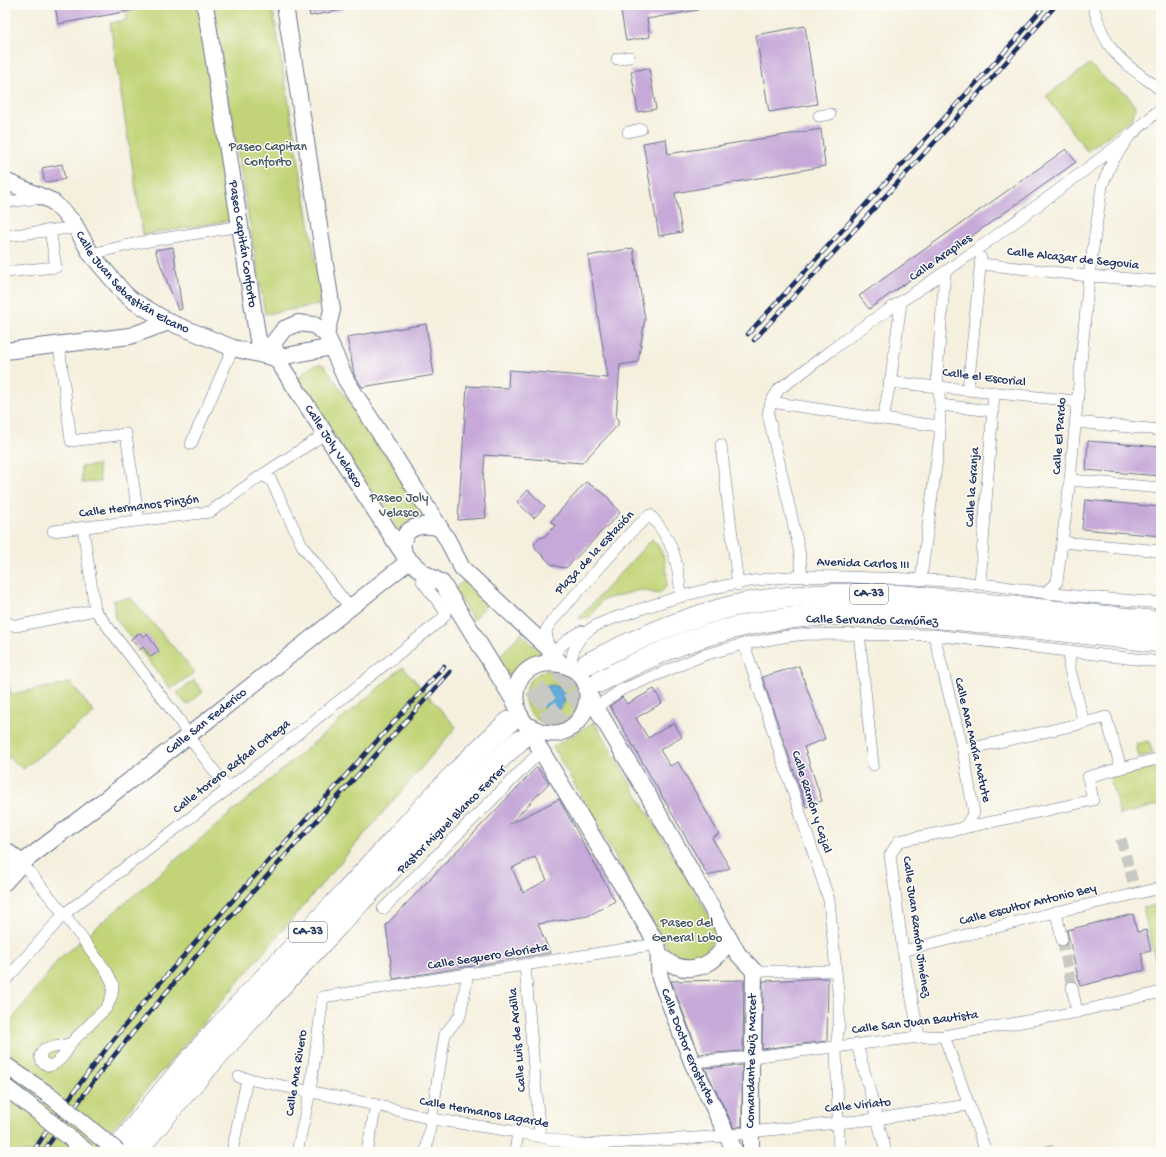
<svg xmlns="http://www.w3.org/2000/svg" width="1166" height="1157" viewBox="0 0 1166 1157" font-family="'Gochi Hand',sans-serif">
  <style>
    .green { fill: #c2d477; stroke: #6e826a }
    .water { fill: #63acda; stroke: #3f6e9c }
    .building { fill: #c6a9d8; fill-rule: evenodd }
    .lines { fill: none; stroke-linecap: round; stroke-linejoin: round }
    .street-tunnel { stroke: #c9c9c4; stroke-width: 11; stroke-dasharray: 11 5.5; stroke-linecap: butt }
    .highway-tunnel { stroke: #c9c9c4; stroke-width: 21; stroke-dasharray: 21 10; stroke-linecap: butt }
    .street-casing { stroke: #67738b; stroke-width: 12 }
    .secondary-casing { stroke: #67738b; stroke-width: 18 }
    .highway-casing { stroke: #67738b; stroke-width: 22 }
    .street { stroke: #fff; stroke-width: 11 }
    .secondary { stroke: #fff; stroke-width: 16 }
    .highway { stroke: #fff; stroke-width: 21 }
    .rail-casing { stroke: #1b2f5e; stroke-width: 4.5 }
    .rail { stroke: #fdfcf7; stroke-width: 3; stroke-dasharray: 9; stroke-linecap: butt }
    .secondary-bridge-casing { stroke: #67738b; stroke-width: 18; stroke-linecap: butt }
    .secondary-bridge { stroke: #fff; stroke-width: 16 }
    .labels { text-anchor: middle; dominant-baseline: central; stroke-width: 3; stroke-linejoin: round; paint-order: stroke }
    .shield { fill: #fdfcf7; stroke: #5f6c8c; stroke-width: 1 }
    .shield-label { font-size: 12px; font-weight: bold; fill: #1b2f5e }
    .park-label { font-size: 13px; fill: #455864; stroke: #fdfcf7 }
    .street-label { font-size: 13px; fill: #1b2f5e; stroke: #fdfcf7 }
  </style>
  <rect width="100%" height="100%" fill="#fdfcf7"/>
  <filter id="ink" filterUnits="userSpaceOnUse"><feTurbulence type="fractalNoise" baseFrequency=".025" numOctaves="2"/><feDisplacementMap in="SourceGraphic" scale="8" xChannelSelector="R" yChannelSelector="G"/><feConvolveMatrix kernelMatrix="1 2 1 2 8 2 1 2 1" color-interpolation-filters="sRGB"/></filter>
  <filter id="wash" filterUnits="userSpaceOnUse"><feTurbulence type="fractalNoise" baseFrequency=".012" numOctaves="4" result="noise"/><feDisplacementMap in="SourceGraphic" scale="16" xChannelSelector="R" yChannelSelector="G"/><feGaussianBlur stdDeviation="0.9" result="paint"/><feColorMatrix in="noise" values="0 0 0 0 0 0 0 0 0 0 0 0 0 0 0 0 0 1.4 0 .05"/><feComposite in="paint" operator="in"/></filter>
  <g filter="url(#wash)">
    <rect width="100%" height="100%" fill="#f5f0de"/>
    <g class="green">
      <polygon points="125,5 200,5 234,220 143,235 110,23 127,20"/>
      <polygon points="212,5 272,5 323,304 265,314"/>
      <polygon points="1090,64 1109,83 1126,93 1135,107 1133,118 1087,151 1046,96"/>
      <path d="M 320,364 L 324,365 L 424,510 L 423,517 L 402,532 L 398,533 L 298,379 C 302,372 312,365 320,364 Z"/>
      <polygon points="98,465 100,482 82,483 81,467"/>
      <path d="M 652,539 C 666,554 667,566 667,586 L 659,594 L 641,590 L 602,600 L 590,617 L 578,619 Z"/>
      <polygon points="464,581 488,603 473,620 454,589"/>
      <polygon points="131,598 195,672 171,689 115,618 113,600"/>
      <polygon points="521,633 542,654 525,667 514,680 511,679 497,659"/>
      <polygon points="5,665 11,694 71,683 94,713 23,769 5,755"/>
      <polygon points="403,667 456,727 93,1152 5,1152 5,1029 59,959"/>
      <circle cx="552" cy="697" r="27"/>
      <polygon points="194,680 203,692 187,705 177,693"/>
      <path d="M 594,722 L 714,924 C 716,951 698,963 672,957 L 553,747 Z"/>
      <polygon points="1149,741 1153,754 1139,757 1136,744"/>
      <polygon points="1161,765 1161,804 1120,815 1110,778"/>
      <polygon points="1161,904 1161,979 1160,979 1143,908"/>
    </g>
    <circle class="water" cx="552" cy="698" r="13"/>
    <g id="blocks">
      <g class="building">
        <polygon points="55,5 135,5 135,10 58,24"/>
        <polygon points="308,5 342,5 342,10 310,16"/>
        <polygon points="620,5 698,5 698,10 647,19 650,37 626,41"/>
        <polygon points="805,26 817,104 769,112 756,35"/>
        <polygon points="649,68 656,109 638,112 631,71"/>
        <polygon points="821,129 825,166 675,193 682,232 659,236 643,143 666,139 668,154"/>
        <polygon points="1066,149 1076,162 869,309 859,296"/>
        <polygon points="62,164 65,179 47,182 44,180 42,168"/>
        <polygon points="173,247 182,309 178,310 155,250"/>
        <polygon points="633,248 645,319 638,362 620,365 616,418 618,418 618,425 582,463 485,455 483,480 486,518 458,520 467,386 508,388 509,370 608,378 588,256"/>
        <polygon points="426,324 434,375 362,387 354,374 347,337"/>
        <polygon points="1088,441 1161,447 1161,476 1086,470"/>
        <polygon points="586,482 606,495 620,513 566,568 559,567 551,564 536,549 534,544 539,538 544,537 555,526 551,521"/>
        <polygon points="528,490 545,506 534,518 517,502"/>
        <polygon points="1085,500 1161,507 1161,536 1082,529"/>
        <polygon points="140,633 143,637 147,634 159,651 151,657 143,647 140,650 131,639"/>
        <polygon points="799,666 825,739 804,747 822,801 806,807 762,677"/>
        <polygon points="654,689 662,703 636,718 648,738 674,723 682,737 660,750 670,766 678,762 719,834 712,838 730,868 708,876 610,706 622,697 627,704"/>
        <path d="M 537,767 L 549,783 L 510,824 L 559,799 L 615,901 L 588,916 L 538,924 L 550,953 L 393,979 L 386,925 ZM 535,857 L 547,880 L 523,893 L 512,868 Z"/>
        <polygon points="1133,914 1137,932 1146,930 1151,951 1141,953 1145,970 1080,986 1067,930"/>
        <polygon points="828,978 827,1041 762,1049 763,981"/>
        <polygon points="744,980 743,1051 699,1054 671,981"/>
        <polygon points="742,1065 742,1126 734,1128 705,1068"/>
      </g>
    </g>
  </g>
  <g filter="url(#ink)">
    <use href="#blocks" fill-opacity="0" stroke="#67738b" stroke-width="1"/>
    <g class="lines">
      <g class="street-tunnel">
        <polyline points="1121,839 1136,893"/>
        <polyline points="1062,940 1072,987"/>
      </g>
      <g class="highway-tunnel">
        <polyline points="509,722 542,695 587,664"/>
        <polyline points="520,741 599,682"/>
      </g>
      <g class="street-casing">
        <g id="street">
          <path d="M 1093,5 C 1106,55 1122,61 1161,90"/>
          <polyline points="617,59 629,57"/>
          <polyline points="819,116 830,114"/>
          <polyline points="628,132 641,129"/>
          <polyline points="5,202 42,198"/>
          <polyline points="5,236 62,229 77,229"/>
          <polyline points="91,254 137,243 241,226"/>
          <polyline points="982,264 1089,276 1161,281"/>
          <polyline points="5,272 56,267 50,230"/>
          <polyline points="59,345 71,441 126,434 139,521"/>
          <polyline points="889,382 1076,401"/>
          <polyline points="968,389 981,258"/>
          <polyline points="771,402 883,419 940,426"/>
          <polyline points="940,405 993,411"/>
          <polyline points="883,419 891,377 901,303"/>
          <polyline points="1075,422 1161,430"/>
          <polyline points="191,444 233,348"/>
          <polyline points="721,445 738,585"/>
          <polyline points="262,475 271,480 303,547 350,608"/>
          <polyline points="1070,480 1161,488"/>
          <polyline points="83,528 95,610 180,721 188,736 228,789"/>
          <polyline points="53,531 210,512 262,475 325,434"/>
          <polyline points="1062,542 1161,551"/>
          <path d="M 802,576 L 799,549 L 768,414 L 771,402 L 779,389 C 814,365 846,337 882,314 C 967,259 1048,198 1129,137"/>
          <polyline points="921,579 940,436 940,405 937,374 945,272"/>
          <polyline points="980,584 994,393"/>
          <polyline points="1045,593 1057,582 1070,480 1089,276 1102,186 1112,162 1129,137 1161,108"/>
          <polyline points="5,622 16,626 95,610"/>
          <polyline points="859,633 873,765"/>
          <polyline points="934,635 963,750 974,813 964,828 1093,800 1088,777 1121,768 1106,717 1084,723"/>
          <polyline points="744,644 829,900 839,1001 839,1025 836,1046 839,1152"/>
          <path d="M 548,648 L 546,630 L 552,621 L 634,529 L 650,515 C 674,541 678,562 681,597"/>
          <polyline points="547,658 570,638 582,631"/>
          <path d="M 571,668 C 571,628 603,622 635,611 C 678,596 730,582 776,578 C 810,575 844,577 879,578 C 913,579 946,580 980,584 C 1002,586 1023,590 1045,593 C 1084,597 1122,600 1161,603"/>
          <polyline points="596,707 621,690 704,655 744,644 788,636 809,634 934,635 1161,662"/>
          <polyline points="963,750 1084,723 1069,666 1070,651"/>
          <polyline points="1121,768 1161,758"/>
          <path d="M 22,863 L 64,914 L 107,972 L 113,984 L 112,995 L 107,1007 L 70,1044 L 44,1049 L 40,1056 L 42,1062 L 49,1066 C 58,1064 68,1052 70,1044"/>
          <polyline points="383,909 542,750"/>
          <polyline points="1056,912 1062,940"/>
          <polyline points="903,951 1056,912 1161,888"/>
          <polyline points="525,965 540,1137"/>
          <polyline points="754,971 835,971"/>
          <polyline points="5,981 64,914 228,789 441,620 445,615 445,611 422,581 422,572"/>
          <polyline points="1072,987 1077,1012"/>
          <polyline points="944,1036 986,1152"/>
          <polyline points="919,1037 903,951 890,855 899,841 964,828"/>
          <polyline points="857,1044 886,1152"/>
          <polyline points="692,1062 751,1057 919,1037 944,1036 1077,1012 1161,992"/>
          <polyline points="239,1077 376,1105 432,1119 518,1132 579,1145 727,1136 750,1132 877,1119 968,1105"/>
          <polyline points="232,1152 247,1079"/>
          <polyline points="297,1152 310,1092 323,997 657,944"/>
          <polyline points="367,1152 376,1105"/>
          <polyline points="426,1152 445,1034 460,1016 468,973"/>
          <polyline points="515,1152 518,1132"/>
          <polyline points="1047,1152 1050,1151"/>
        </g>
      </g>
      <g class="secondary-casing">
        <g id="secondary">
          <path id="s1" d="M 205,5 L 258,340 L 276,358 L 404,555 L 422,572 L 442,583 L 516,704"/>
          <polyline points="285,5 332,310 326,334"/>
          <path id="s2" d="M 5,181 L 52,201 L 73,222 L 91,254 L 124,293 L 132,300 L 169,322 L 233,348 L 276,358 L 332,347"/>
          <polyline points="5,351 130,336 169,322"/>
          <polyline points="276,358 274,342 284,329 298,323 314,325 326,334 346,380 447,539 462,568 548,648 560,663"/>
          <path d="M 404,555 C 404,551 402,546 403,542 C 406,524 427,524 440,528"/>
          <polyline points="587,692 648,795 727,935 738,954 754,971 753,1047 751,1057 751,1152"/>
          <path id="s3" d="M 527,725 C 537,731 547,735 559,733 C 571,730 581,721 585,709 C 606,651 498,644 518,712 L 657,944 C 660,956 658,967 660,978 L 692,1062 L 735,1152"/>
          <polyline points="5,850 22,863"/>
          <path id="s4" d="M 5,882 L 22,863 L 188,736 L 409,561"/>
          <path d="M 660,956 C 665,959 670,964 676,966 C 698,974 725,959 727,935"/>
          <polyline points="5,1065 52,1097"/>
          <polyline points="5,1087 41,1114"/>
        </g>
      </g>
      <g class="highway-casing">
        <g id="highway">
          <path d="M 587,664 C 635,639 685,617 738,605 C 793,593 851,593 908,596 L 1161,622"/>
          <path d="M 599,682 C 645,658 691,637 742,626 C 823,608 907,614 989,623 C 1047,629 1104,636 1161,642"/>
          <path d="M 116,1152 C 183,1060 264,979 342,896 C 397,838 449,775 509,722"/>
          <path d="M 136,1152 C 206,1064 283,984 360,902 C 412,848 463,791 519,741"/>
        </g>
      </g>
      <use href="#street" class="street"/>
      <use href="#secondary" class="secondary"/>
      <use href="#highway" class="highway"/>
      <g class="rail-casing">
        <g id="rail">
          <polyline points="748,334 1017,38 1045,5"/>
          <polyline points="754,340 964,110 1056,5"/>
          <path d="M 33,1152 C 96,1053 175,964 253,878 C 317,807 381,737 444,666"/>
          <polyline points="43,1152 98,1075 207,943 450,672"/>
        </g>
      </g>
      <use href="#rail" class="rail"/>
      <g class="secondary-bridge-casing">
        <g id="secondary-bridge">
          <polyline points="52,1097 118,1152"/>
          <polyline points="41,1114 87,1152"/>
        </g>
      </g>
      <use href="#secondary-bridge" class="secondary-bridge"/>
    </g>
  </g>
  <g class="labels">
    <g class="shield">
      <rect x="850" y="584" width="38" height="20" rx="3"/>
      <rect x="289" y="922" width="38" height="20" rx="3"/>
    </g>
    <g class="shield-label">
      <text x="869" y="594">CA-33</text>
      <text x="308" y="932">CA-33</text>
    </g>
    <g class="park-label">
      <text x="268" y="147">Paseo Capitan<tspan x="268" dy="15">Conforto</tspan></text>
      <text x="399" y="498">Paseo Joly<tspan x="399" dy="15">Velasco</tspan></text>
      <text x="687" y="923">Paseo del<tspan x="687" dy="15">General Lobo</tspan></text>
    </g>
    <g class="street-label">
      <text stroke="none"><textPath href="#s1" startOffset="242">Paseo Capitán Conforto</textPath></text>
      <text transform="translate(941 258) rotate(-35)">Calle Arapiles</text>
      <text transform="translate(1073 259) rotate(6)">Calle Alcazar de Segovia</text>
      <text stroke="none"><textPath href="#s2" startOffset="168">Calle Juan Sebastián Elcano</textPath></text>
      <text transform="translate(984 378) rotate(7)">Calle el Escorial</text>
      <text transform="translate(1060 436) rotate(-86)">Calle El Pardo</text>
      <text stroke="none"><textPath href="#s1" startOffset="470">Calle Joly Velasco</textPath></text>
      <text transform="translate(973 487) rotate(-86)">Calle la Granja</text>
      <text transform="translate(139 507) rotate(-7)">Calle Hermanos Pinzón</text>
      <text transform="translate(595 553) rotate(-47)">Plaza de la Estación</text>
      <text transform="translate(863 564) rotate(2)">Avenida Carlos III</text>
      <text transform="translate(872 621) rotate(1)">Calle Servando Camúñez</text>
      <text stroke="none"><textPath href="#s4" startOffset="258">Calle San Federico</textPath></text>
      <text transform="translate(972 740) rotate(77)">Calle Ana María Matute</text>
      <text transform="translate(232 767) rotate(-38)">Calle torero Rafael Ortega</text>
      <text transform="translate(811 802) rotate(72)">Calle Ramón y Cajal</text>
      <text transform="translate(452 820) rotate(-45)">Pastor Miguel Blanco Ferrer</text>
      <text transform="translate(1028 905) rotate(-14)">Calle Escultor Antonio Bey</text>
      <text transform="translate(916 927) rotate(82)">Calle Juan Ramón Jiménez</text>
      <text transform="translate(488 957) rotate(-9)">Calle Sequero Glorieta</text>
      <text transform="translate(915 1023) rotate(-7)">Calle San Juan Bautista</text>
      <text transform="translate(518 1040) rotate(-95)">Calle Luis de Ardilla</text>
      <text stroke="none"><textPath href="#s3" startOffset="588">Calle Doctor Erostarbe</textPath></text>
      <text transform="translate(752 1061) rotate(-89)">Comandante Ruiz Marcet</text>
      <text transform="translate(297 1073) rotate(-81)">Calle Ana Rivero</text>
      <text transform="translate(858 1106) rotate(-6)">Calle Viriato</text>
      <text transform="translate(484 1113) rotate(10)">Calle Hermanos Lagarde</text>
    </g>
  </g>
  <rect width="1166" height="1157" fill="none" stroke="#fdfcf7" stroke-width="20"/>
</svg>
